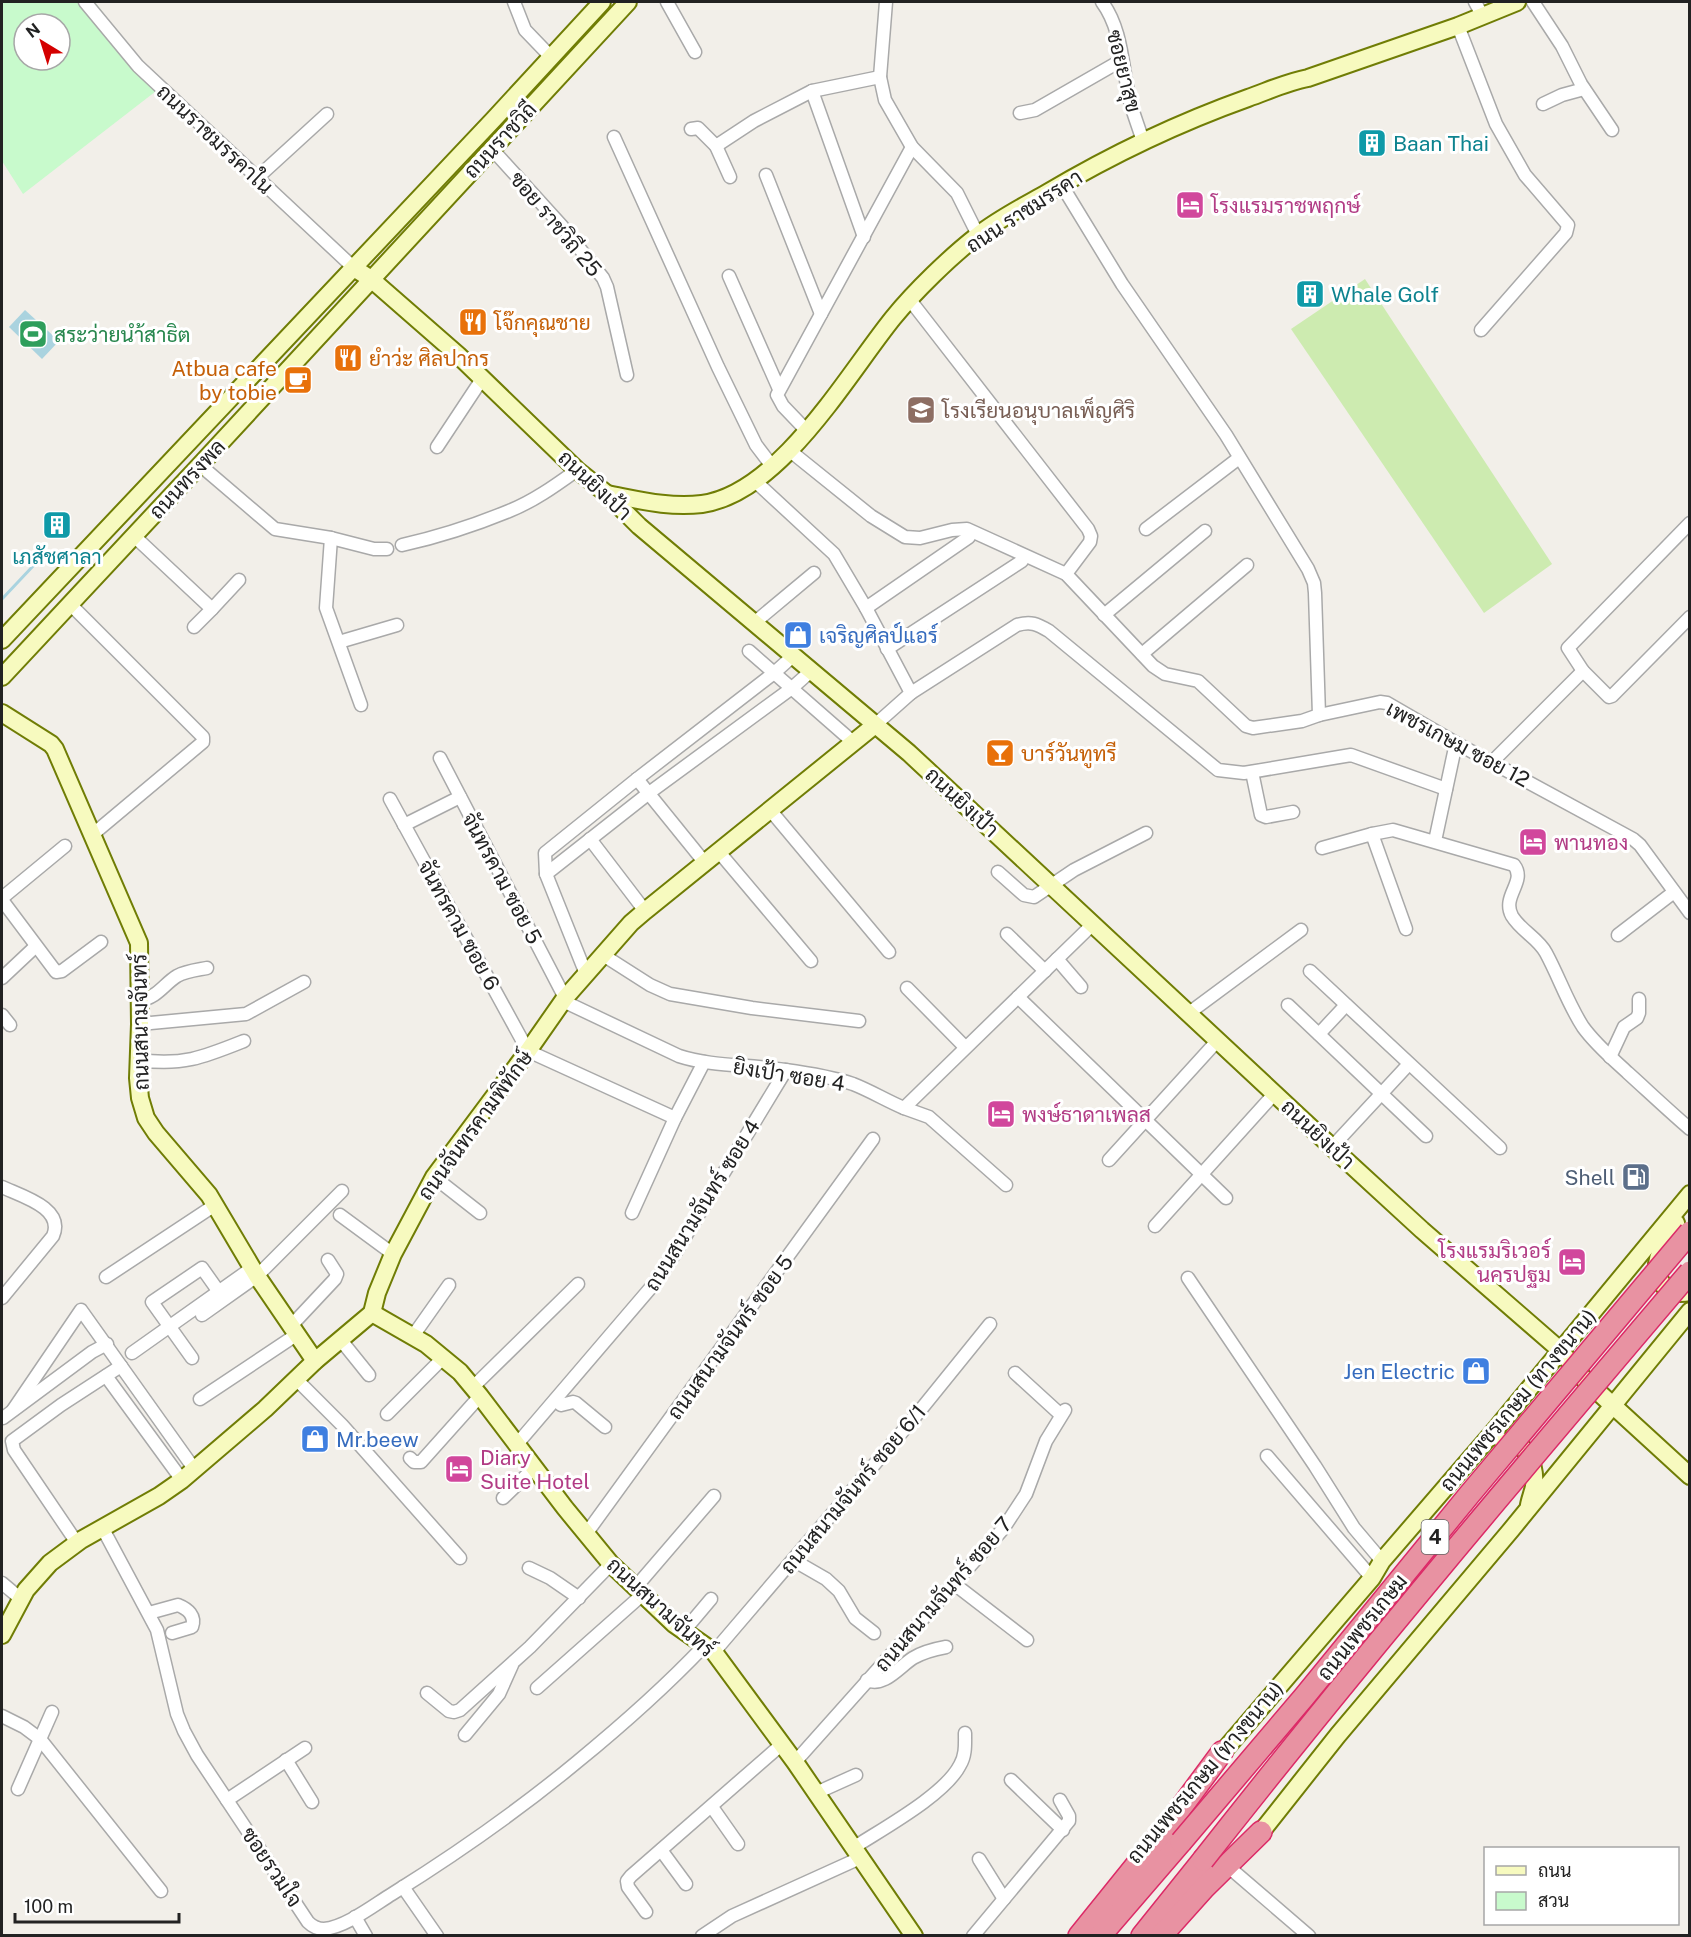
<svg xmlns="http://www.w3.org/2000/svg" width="1691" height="1937" viewBox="0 0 1691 1937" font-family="'Public Sans',Sarabun,sans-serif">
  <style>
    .grass { fill: #cdebb0 }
    .park { fill: #c8facc; fill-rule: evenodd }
    .water { fill: #aad3df }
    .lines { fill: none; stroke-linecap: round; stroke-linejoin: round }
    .stream { stroke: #aad3df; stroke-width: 3 }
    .street-casing { stroke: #a9a9a9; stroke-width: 15 }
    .secondary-casing { stroke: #707d05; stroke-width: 20 }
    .highway-casing { stroke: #dc2a67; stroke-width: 24 }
    .street { stroke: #fff; stroke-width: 12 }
    .secondary { stroke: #f7fabf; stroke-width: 16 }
    .highway { stroke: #e892a2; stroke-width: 21 }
    .highway-bridge-casing { stroke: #dc2a67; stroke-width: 24; stroke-linecap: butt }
    .highway-bridge { stroke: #e892a2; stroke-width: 21 }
    .labels { text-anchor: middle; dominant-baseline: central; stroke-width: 6; stroke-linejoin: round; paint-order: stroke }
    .shield { fill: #fff; stroke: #646464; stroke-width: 1.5 }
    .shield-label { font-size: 20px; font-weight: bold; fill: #222 }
    .street-label { font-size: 21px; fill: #222; stroke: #fff }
    .culture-label { font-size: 21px; fill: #0d838f; stroke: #fff; text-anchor: start }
    .hotel-label { font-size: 21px; fill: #b23c85; stroke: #fff; text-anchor: start }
    .food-label { font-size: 21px; fill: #c56008; stroke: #fff; text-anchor: start }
    .leisure-label { font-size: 21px; fill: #27864d; stroke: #fff; text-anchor: start }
    .education-label { font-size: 21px; fill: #785e54; stroke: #fff; text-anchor: start }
    .shop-label { font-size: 21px; fill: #366cbe; stroke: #fff; text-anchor: start }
    .service-label { font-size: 21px; fill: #4e5e75; stroke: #fff; text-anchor: end }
  </style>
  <rect width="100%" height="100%" fill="#f2efe9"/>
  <polygon class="grass" points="1365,279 1552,564 1484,613 1291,329"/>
  <path class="park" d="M 2,2 L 95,2 L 160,88 L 23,194 L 2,161 ZM 24,24 L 60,24 L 60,60 L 24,60 Z"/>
  <polygon class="water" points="25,310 59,341 42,359 9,327"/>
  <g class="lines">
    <polyline class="stream" points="2,599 34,565"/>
    <g class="street-casing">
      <g id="street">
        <polyline points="85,2 138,66 354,268"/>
        <polyline points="514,2 525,30 551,57"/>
        <polyline points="667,2 695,52"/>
        <polyline points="886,2 880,77 885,100 912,147 957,193 978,235"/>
        <path d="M 1102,2 C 1122,29 1122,65 1129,96 C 1132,112 1139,127 1143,142"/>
        <polyline points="1475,2 1482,15"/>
        <polyline points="1533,2 1562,46 1581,84 1612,130"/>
        <polyline points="1458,26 1496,124 1525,175 1568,225 1566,233 1481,330"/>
        <polyline points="812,91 864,237"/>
        <polyline points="1543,104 1562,95 1584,89"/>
        <polyline points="1020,113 1035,110 1122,60"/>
        <polyline points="691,129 698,128 716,146 754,121 812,91 880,77"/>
        <polyline points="614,137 718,367 756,445 772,466"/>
        <polyline points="716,146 730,177"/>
        <polyline points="492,149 561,225 603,278 607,287 627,375"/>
        <polyline points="766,175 821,314"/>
        <polyline points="257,178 327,114"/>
        <polyline points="1061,184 1122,284 1226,435 1308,569 1314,583 1315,593 1319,715"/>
        <polyline points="729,276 779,389"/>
        <polyline points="910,300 1088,529 1091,536 1090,542 1066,574"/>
        <polyline points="806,430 783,406 777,395 912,147"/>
        <polyline points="437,447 482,379"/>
        <polyline points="789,450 871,516 905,537 920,538 952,530 967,529 1066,574 1153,666 1165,674 1198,681 1246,726 1253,728 1302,721 1319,715 1380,702 1387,703 1456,743 1633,839 1640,845 1690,913"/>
        <polyline points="200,465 275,529 331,538 374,549 387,549"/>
        <polyline points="755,481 834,554 866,608 911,693"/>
        <polyline points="1690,523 1568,648 1583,671 1609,697 1612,696 1690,617"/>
        <polyline points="1146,529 1239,458"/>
        <polyline points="134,536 212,609 194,627"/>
        <polyline points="331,538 326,608 361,705"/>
        <path d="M 402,545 C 438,537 475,525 509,511 C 534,501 556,485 577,470"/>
        <polyline points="70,604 203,737 203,742 92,835"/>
        <polyline points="866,608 969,537"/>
        <polyline points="212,609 239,580"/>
        <polyline points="1104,615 1205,531"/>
        <polyline points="754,623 814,573"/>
        <polyline points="339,642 397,625"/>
        <polyline points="887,649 1022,561"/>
        <polyline points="749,651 853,742"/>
        <polyline points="1142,654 1247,565"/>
        <path d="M 875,725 L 911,693 L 1017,625 C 1031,621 1037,624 1049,631 L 1218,770 L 1244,773 L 1351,755 L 1446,789"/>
        <polyline points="440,758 565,998"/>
        <polyline points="1492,762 1583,671"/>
        <polyline points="1252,772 1261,815 1266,817 1293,812"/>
        <polyline points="637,779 705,863"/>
        <polyline points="390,799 528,1051 675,1118"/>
        <polyline points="771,811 889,952"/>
        <polyline points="404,825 460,797"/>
        <path d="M 1372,834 L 1393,830 L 1514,865 C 1527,882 1501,896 1512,916 C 1521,931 1538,938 1546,953 C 1559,977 1568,1004 1583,1027 C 1596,1045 1613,1059 1628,1073 C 1649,1092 1669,1111 1690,1129"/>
        <polyline points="590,839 645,911"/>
        <polyline points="1435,841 1456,743"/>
        <polyline points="1322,848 1372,834 1406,929"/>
        <polyline points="719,852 811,961"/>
        <polyline points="998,872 1024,895 1034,897 1074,870 1146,833"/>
        <polyline points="546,874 649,793 792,688 811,671"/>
        <polyline points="2,898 65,846"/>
        <polyline points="2,900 56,972 62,971 101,942"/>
        <polyline points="1007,934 1045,971"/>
        <polyline points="1618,935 1674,892"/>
        <polyline points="603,955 650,985 670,994 752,1008 859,1021"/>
        <polyline points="1057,959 1081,987"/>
        <polyline points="1310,971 1500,1148"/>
        <polyline points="586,974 546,874 545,853 637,779 774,673 793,656"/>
        <polyline points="2,978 35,947"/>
        <polyline points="907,988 965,1047"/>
        <polyline points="1018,997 1226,1198"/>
        <path d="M 140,1000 C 157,998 164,984 177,976 C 186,971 197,970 207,968"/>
        <path d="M 563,1001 L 679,1056 C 713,1067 749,1064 785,1070 C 807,1073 832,1077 853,1084 C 871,1091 887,1101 904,1108 L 1092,925"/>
        <polyline points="1288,1005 1426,1136"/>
        <polyline points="1189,1013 1301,930"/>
        <polyline points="2,1015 10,1025"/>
        <polyline points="140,1024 246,1014 304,982"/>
        <polyline points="1319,1034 1346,1005"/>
        <polyline points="1610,1057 1624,1027 1637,1018 1639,1013 1639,999"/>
        <path d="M 139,1060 C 183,1066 204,1057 244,1041"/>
        <polyline points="904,1108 929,1117 1006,1185"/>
        <polyline points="1332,1147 1408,1065"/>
        <polyline points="1109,1160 1218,1040"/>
        <polyline points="434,1177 480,1213"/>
        <path d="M 2,1187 C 21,1196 65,1208 53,1236 L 2,1298"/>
        <polyline points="632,1213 675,1118 704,1062"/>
        <polyline points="340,1215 393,1254"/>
        <polyline points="1155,1226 1275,1093"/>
        <polyline points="106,1277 215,1205"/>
        <polyline points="1188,1278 1315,1466 1354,1528 1382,1561"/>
        <polyline points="202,1315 257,1276 342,1191"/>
        <polyline points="290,1327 335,1279 337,1274 328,1260"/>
        <polyline points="413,1336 449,1285"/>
        <polyline points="340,1339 369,1375"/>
        <polyline points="132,1353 252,1268"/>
        <polyline points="192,1358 152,1302 202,1268 219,1292"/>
        <polyline points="1015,1373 1061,1415"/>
        <polyline points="106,1376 182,1480"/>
        <polyline points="297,1380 342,1425 460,1558"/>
        <polyline points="473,1387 578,1284"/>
        <polyline points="200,1399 296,1335"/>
        <polyline points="555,1400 561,1405 573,1402 576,1403 605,1427"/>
        <polyline points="13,1410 81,1310 195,1470"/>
        <polyline points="387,1414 444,1357"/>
        <polyline points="3,1418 92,1352 107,1344"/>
        <polyline points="517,1444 653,1285 674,1255 786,1070"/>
        <polyline points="1267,1456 1372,1578"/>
        <polyline points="410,1458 414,1462 421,1462 480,1396"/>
        <polyline points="503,1498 535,1467"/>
        <path d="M 103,1529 L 157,1630 L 177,1714 L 184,1731 L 197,1755 L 308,1922 C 313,1927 317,1929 324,1929 C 346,1927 374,1905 392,1894 C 456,1854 519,1810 577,1762 C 621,1726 665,1687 704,1646"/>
        <polyline points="586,1534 873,1139"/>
        <polyline points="77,1543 14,1450 12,1441 61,1405 121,1366"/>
        <polyline points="793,1560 826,1579 839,1591 855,1618 874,1633"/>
        <polyline points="529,1568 550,1578 579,1598"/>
        <polyline points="2,1583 21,1599"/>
        <polyline points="953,1583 1027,1640"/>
        <polyline points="635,1588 714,1496"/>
        <path d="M 149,1613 L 178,1605 C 188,1609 196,1616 192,1627 L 172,1633"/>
        <polyline points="684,1631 711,1599"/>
        <polyline points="714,1652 914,1418 990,1324"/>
        <path d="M 867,1680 C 884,1688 900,1666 913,1658 C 923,1652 935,1649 946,1647"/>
        <polyline points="537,1688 642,1595"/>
        <polyline points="427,1693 449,1711 454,1712 460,1710 530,1647 611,1564"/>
        <polyline points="2,1716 24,1727 40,1739 161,1891"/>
        <polyline points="465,1735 499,1694 512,1665"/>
        <polyline points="286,1760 312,1802"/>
        <polyline points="795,1762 1003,1529 1026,1494 1046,1441 1065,1410"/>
        <polyline points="1011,1780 1063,1830"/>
        <polyline points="18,1789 52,1712"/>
        <polyline points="816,1793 856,1775"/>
        <polyline points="227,1800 305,1748"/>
        <polyline points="712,1807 738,1844"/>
        <path d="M 853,1848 C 882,1829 945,1795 960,1765 C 966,1755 965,1744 965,1733"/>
        <polyline points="661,1850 686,1884"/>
        <polyline points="979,1859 1004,1899"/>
        <polyline points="1231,1869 1309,1936"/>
        <polyline points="403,1887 437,1936"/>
        <polyline points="646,1912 628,1887 627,1881 631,1876 781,1745"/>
        <polyline points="355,1917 366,1936"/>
        <polyline points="702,1936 732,1916 860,1858"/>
        <polyline points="973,1936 1069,1821 1069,1816 1060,1800"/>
      </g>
    </g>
    <g class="secondary-casing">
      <g id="secondary">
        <polyline points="354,268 371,279 458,355 577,470 607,494 639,526 909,753 1349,1163 1422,1230 1560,1350 1584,1379 1690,1476"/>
        <path d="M 607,494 C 639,500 669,508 702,504 C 780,493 847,375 893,318 C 915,291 950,257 977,236 C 998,219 1024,206 1047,193 C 1111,155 1178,123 1248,98 C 1268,91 1287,82 1308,78 L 1458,26 L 1517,2"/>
        <polyline points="2,640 494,119 602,2"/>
        <polyline points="2,677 200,465 628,2"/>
        <polyline points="2,713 51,744 55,749 139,943 140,1024 138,1078 140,1098 146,1118 156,1133 209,1195 257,1276 315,1361"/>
        <path d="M 1676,1223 C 1666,1241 1647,1265 1663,1285 C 1670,1294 1680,1294 1690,1292"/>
        <polyline points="372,1313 426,1344 460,1372 480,1396 565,1508 611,1564 674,1624 714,1652 795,1762 914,1936"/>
        <path d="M 1503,1442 C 1526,1437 1536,1467 1534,1486 C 1533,1492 1530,1499 1529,1505"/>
        <polyline points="2,1635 26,1590 50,1563 81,1540 159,1496 182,1480 265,1409 315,1361 372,1313 377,1293 393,1254 434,1177 528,1051 565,998 631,923 645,911 875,725"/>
        <polyline points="1215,1761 1372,1578 1382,1561 1495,1430 1690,1194"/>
        <polyline points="1254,1841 1338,1735 1511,1530 1690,1311"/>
      </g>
    </g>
    <g class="highway-casing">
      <g id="highway">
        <polyline points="1079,1936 1166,1828 1222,1752"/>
        <polyline points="1100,1936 1181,1842"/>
        <polyline points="1142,1936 1203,1860"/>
        <polyline points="1161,1936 1204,1888 1261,1832"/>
      </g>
    </g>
    <use href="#street" class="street"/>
    <use href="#secondary" class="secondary"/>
    <use href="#highway" class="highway"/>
    <g class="highway-bridge-casing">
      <g id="highway-bridge">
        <polyline points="1181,1842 1304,1697 1469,1495 1690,1232"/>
        <path d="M 1203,1860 C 1360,1660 1525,1466 1690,1272"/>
      </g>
    </g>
    <use href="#highway-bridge" class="highway-bridge"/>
  </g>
  <defs>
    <g id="building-square" transform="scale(1.5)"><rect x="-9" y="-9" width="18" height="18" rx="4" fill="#0f9aa8" stroke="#fff"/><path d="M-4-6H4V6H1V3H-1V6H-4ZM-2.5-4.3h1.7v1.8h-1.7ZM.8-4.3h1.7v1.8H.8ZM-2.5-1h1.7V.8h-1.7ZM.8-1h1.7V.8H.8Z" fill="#fff"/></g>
    <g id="hotel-square" transform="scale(1.5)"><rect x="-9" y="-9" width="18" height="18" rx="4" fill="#d1479c" stroke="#fff"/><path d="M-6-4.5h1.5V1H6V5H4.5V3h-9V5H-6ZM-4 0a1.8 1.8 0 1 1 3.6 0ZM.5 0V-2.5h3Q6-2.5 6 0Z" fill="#fff"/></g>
    <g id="restaurant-square" transform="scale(1.5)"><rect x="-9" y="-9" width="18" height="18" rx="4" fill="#e8710a" stroke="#fff"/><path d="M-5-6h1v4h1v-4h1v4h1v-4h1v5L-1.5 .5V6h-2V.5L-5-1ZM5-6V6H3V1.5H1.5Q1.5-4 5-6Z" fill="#fff"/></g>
    <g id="stadium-square" transform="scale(1.5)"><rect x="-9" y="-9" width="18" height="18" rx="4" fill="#2e9e5b" stroke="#fff"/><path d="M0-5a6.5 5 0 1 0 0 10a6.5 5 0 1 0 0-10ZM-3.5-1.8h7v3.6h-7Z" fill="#fff"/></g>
    <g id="cafe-square" transform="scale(1.5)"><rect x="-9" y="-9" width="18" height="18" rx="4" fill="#e8710a" stroke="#fff"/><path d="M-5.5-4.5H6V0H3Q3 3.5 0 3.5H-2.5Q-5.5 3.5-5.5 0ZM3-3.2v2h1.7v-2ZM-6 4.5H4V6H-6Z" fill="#fff"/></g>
    <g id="school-square" transform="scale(1.5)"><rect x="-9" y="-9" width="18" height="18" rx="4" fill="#8d6e63" stroke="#fff"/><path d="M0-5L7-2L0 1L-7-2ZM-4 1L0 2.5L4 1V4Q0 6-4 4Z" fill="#fff"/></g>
    <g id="shop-square" transform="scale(1.5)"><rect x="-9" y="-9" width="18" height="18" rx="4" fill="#3f7fe0" stroke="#fff"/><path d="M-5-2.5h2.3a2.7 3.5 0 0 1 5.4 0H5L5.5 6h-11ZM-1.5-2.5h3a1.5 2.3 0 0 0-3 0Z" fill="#fff"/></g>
    <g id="bar-square" transform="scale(1.5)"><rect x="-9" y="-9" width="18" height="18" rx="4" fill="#e8710a" stroke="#fff"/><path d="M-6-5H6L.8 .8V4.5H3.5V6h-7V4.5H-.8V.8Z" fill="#fff"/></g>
    <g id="fuel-square" transform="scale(1.5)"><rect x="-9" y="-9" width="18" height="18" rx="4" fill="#5c6f8a" stroke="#fff"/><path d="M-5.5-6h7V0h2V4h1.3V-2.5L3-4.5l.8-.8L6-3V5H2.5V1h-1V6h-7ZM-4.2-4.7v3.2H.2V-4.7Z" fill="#fff"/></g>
  </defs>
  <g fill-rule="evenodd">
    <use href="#building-square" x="1372" y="143"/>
    <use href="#hotel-square" x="1190" y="205"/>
    <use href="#building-square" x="1310" y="294"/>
    <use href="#restaurant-square" x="473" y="322"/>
    <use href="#stadium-square" x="33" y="334"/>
    <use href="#restaurant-square" x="348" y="358"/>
    <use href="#cafe-square" x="298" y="380"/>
    <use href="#school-square" x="921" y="410"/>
    <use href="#building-square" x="57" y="525"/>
    <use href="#shop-square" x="798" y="635"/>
    <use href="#bar-square" x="1000" y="753"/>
    <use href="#hotel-square" x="1533" y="842"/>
    <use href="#hotel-square" x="1001" y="1114"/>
    <use href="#fuel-square" x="1636" y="1177"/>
    <use href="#hotel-square" x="1572" y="1262"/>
    <use href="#shop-square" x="1476" y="1371"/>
    <use href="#shop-square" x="315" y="1439"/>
    <use href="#hotel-square" x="459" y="1469"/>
  </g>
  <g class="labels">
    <rect class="shield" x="1421.5" y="1520" width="27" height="34" rx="4.5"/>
    <g class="shield-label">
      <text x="1435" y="1537">4</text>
    </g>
    <g class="street-label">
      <text transform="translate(1124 71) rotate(76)">ซอยยาสุข</text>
      <text transform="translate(215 139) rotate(43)">ถนนราชมรรคาใน</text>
      <text transform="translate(500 140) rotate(-47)">ถนนราชวิถี</text>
      <text transform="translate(1024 211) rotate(-33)">ถนน ราชมรรคา</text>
      <text transform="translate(556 224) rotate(50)">ซอย ราชวิถี 25</text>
      <text transform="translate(187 479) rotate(-47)">ถนนทรงพล</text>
      <text transform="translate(595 485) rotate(43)">ถนนยิงเป้า</text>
      <text transform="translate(1458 744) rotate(28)">เพชรเกษม ซอย 12</text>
      <text transform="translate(962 802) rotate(43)">ถนนยิงเป้า</text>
      <text transform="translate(502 878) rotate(62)">จันทรคาม ซอย 5</text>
      <text transform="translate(459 925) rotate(61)">จันทรคาม ซอย 6</text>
      <text transform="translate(140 1022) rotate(-91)">ถนนสนามจันทร์</text>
      <text transform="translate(789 1075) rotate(9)">ยิงเป้า ซอย 4</text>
      <text transform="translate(475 1125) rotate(-54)">ถนนจันทรคามพิทักษ์</text>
      <text transform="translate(1318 1134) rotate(43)">ถนนยิงเป้า</text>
      <text transform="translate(702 1205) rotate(-58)">ถนนสนามจันทร์ ซอย 4</text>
      <text transform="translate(730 1337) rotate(-54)">ถนนสนามจันทร์ ซอย 5</text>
      <text transform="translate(1518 1400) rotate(-50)">ถนนเพชรเกษม (ทางขนาน)</text>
      <text transform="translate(853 1489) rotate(-50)">ถนนสนามจันทร์ ซอย 6/1</text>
      <text transform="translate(943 1594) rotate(-49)">ถนนสนามจันทร์ ซอย 7</text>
      <text transform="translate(661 1607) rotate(42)">ถนนสนามจันทร์</text>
      <text transform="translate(1362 1627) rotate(-51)">ถนนเพชรเกษม</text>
      <text transform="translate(1205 1772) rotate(-50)">ถนนเพชรเกษม (ทางขนาน)</text>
      <text transform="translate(272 1867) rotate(56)">ซอยรวมใจ</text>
    </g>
    <g class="culture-label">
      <text x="1393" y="143">Baan Thai</text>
      <text x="1331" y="294">Whale Golf</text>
      <text x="57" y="556" text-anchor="middle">เภสัชศาลา</text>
    </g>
    <g class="hotel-label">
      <text x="1211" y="205">โรงแรมราชพฤกษ์</text>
      <text x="1554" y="842">พานทอง</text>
      <text x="1022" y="1114">พงษ์ธาดาเพลส</text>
      <text x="1551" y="1250" text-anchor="end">โรงแรมริเวอร์<tspan x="1551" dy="24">นครปฐม</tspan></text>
      <text x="480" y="1457">Diary<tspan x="480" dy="24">Suite Hotel</tspan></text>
    </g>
    <g class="food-label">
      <text x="494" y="322">โจ๊กคุณชาย</text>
      <text x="369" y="358">ยำว่ะ ศิลปากร</text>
      <text x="277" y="368" text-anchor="end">Atbua cafe<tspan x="277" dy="24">by tobie</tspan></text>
      <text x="1021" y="753">บาร์วันทูทรี</text>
    </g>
    <g class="leisure-label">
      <text x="54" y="334">สระว่ายนำ้สาธิต</text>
    </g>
    <g class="education-label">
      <text x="942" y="410">โรงเรียนอนุบาลเพ็ญศิริ</text>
    </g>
    <g class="shop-label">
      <text x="819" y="635">เจริญศิลป์แอร์</text>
      <text x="1455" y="1371" text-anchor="end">Jen Electric</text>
      <text x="336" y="1439">Mr.beew</text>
    </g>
    <g class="service-label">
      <text x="1615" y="1177">Shell</text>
    </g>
  </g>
  <rect width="1691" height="1937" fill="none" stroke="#222222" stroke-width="6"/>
  <rect x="1484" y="1847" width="195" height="78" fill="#ffffff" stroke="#a7a7a7" stroke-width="1.5"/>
  <rect x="1496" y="1866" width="30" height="9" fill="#f7fabf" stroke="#a7a7a7" stroke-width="1.5"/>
  <text x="1538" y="1877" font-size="18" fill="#222222">ถนน</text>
  <rect x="1496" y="1892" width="30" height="18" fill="#c8facc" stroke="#a7a7a7" stroke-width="1.5"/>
  <text x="1538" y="1907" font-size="18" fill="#222222">สวน</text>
  <g transform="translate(42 42) rotate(322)"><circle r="28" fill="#ffffff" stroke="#a7a7a7" stroke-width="1.5"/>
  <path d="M0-4.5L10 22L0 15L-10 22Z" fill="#d40000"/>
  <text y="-9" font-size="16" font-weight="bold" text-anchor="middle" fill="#222222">N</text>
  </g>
  <path d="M15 1913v9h164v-9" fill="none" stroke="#222222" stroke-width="3"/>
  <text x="24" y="1913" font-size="18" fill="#222222" stroke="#ffffff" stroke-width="4.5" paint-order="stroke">100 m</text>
</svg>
